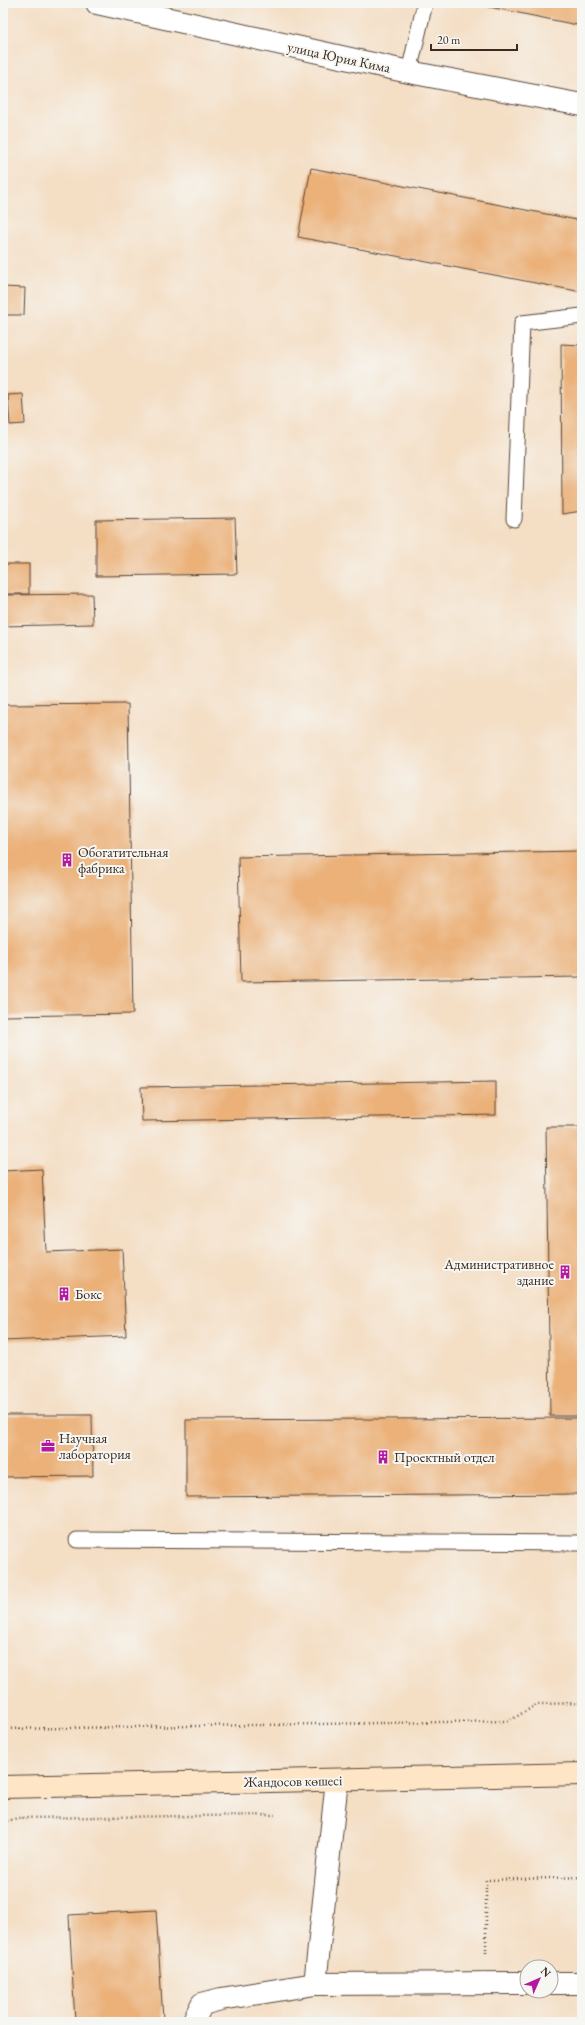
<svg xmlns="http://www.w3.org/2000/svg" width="585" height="2025" viewBox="0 0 585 2025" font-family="'EB Garamond',serif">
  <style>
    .building { fill: #ebb179 }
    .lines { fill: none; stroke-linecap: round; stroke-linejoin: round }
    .service-casing { stroke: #574537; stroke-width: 17 }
    .minor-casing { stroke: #574537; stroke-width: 24 }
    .secondary-casing { stroke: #574537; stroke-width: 24 }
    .path { stroke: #574537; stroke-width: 2.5; stroke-dasharray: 1 3; stroke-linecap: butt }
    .service { stroke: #fff; stroke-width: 15 }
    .minor { stroke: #fff; stroke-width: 22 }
    .secondary { stroke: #fde5c5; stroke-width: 22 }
    .labels { text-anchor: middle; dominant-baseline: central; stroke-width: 4; stroke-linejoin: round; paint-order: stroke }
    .street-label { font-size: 14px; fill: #3b2a1e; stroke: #f6f6f2 }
    .poi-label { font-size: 14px; fill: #3b2a1e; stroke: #f6f6f2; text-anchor: start }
  </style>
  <rect width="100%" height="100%" fill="#f6f6f2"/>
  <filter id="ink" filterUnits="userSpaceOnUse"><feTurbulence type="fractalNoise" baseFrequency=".025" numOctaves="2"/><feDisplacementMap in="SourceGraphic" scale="8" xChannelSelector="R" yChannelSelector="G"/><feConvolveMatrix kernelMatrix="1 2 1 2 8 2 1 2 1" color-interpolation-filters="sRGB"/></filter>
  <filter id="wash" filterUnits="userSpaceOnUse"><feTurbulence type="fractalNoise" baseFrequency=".012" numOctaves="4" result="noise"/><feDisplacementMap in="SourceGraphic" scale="16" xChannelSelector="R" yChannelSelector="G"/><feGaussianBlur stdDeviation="0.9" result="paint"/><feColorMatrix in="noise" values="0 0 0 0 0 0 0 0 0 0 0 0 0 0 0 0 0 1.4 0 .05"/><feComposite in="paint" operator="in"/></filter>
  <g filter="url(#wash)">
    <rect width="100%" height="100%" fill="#f4dec4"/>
    <g id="blocks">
      <g class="building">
        <polygon points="582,3 582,26 475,4 475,3"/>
        <polygon points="311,168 582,221 582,292 298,237"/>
        <polygon points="3,287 25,288 24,315 3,315"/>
        <polygon points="561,344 582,345 582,511 562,514"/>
        <polygon points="23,394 25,424 10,425 8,395"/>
        <polygon points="235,518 237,574 96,576 96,520"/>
        <rect x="3" y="564" width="26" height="30"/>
        <polygon points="92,594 93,624 3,626 3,595"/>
        <polygon points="128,704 133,1014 3,1016 3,705"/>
        <polygon points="582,851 582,977 241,982 238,857"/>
        <polygon points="496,1081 496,1115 142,1121 141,1087"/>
        <polygon points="546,1127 582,1127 582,1416 550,1416"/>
        <polygon points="42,1169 46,1252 122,1249 126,1336 3,1341 3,1171"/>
        <polygon points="3,1415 92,1415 93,1476 3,1477"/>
        <polygon points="581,1418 581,1494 186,1497 186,1420"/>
        <polygon points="156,1910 163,2019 75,2022 69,1915"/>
        <polygon points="541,2020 541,2022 492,2022 492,2021"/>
      </g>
    </g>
  </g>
  <g filter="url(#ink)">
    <use href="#blocks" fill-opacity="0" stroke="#574537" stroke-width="1"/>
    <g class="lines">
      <g class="service-casing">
        <g id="service">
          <polyline points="409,72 425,3"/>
          <polyline points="514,519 522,323 582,316"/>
          <polyline points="77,1540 582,1543"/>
        </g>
      </g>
      <g class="minor-casing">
        <g id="minor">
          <polyline points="97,3 409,72 582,105"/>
          <polyline points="551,1983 582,1983"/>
          <polyline points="315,1984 337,1780"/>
          <polyline points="193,2022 202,2004 221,1999 315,1984 527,1983"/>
        </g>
      </g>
      <g class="secondary-casing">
        <polyline id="secondary" points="3,1787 582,1774"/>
      </g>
      <g class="path">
        <polyline points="3,1729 509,1721 538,1704 582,1703"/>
        <polyline points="3,1822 18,1818 275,1815"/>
        <polyline points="486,1957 486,1880 582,1877"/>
      </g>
      <use href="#service" class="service"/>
      <use href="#minor" class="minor"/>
      <use href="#secondary" class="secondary"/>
    </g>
  </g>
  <defs>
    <g id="building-bare" transform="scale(1.08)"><path d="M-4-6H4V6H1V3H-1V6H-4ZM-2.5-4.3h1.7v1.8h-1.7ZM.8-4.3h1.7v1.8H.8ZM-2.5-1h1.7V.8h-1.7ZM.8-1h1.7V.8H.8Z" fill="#b5179e" stroke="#f6f6f2" stroke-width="2.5" paint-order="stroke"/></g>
    <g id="office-bare" transform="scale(1.08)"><path d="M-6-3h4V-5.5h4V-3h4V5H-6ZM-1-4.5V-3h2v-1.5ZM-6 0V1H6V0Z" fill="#b5179e" stroke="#f6f6f2" stroke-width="2.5" paint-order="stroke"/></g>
  </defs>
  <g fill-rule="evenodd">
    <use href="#building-bare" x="67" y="860"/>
    <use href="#building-bare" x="565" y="1272"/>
    <use href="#building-bare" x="64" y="1294"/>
    <use href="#office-bare" x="48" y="1446"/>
    <use href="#building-bare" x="383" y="1457"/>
  </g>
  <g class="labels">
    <g class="street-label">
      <text transform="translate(339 57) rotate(12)">улица Юрия Кима</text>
      <text transform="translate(293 1781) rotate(-1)">Жандосов көшесі</text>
    </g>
    <g class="poi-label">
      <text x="78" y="852">Обогатительная<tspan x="78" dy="16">фабрика</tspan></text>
      <text x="554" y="1264" text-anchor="end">Административное<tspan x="554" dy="16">здание</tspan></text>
      <text x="75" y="1294">Бокс</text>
      <text x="59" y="1438">Научная<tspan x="59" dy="16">лаборатория</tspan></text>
      <text x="394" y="1457">Проектный отдел</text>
    </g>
  </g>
  <rect width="585" height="2025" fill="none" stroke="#f6f6f2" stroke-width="16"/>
  <g transform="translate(539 1979) rotate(45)"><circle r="19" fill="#f6f6f2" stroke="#aba49d"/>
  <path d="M0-3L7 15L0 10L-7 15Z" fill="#b5179e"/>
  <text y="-6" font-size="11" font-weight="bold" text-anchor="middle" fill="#3b2a1e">N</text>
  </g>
  <path d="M431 44v6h86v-6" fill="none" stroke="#3b2a1e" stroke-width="2"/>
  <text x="437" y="44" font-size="12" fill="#3b2a1e" stroke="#f6f6f2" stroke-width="3" paint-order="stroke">20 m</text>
</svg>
